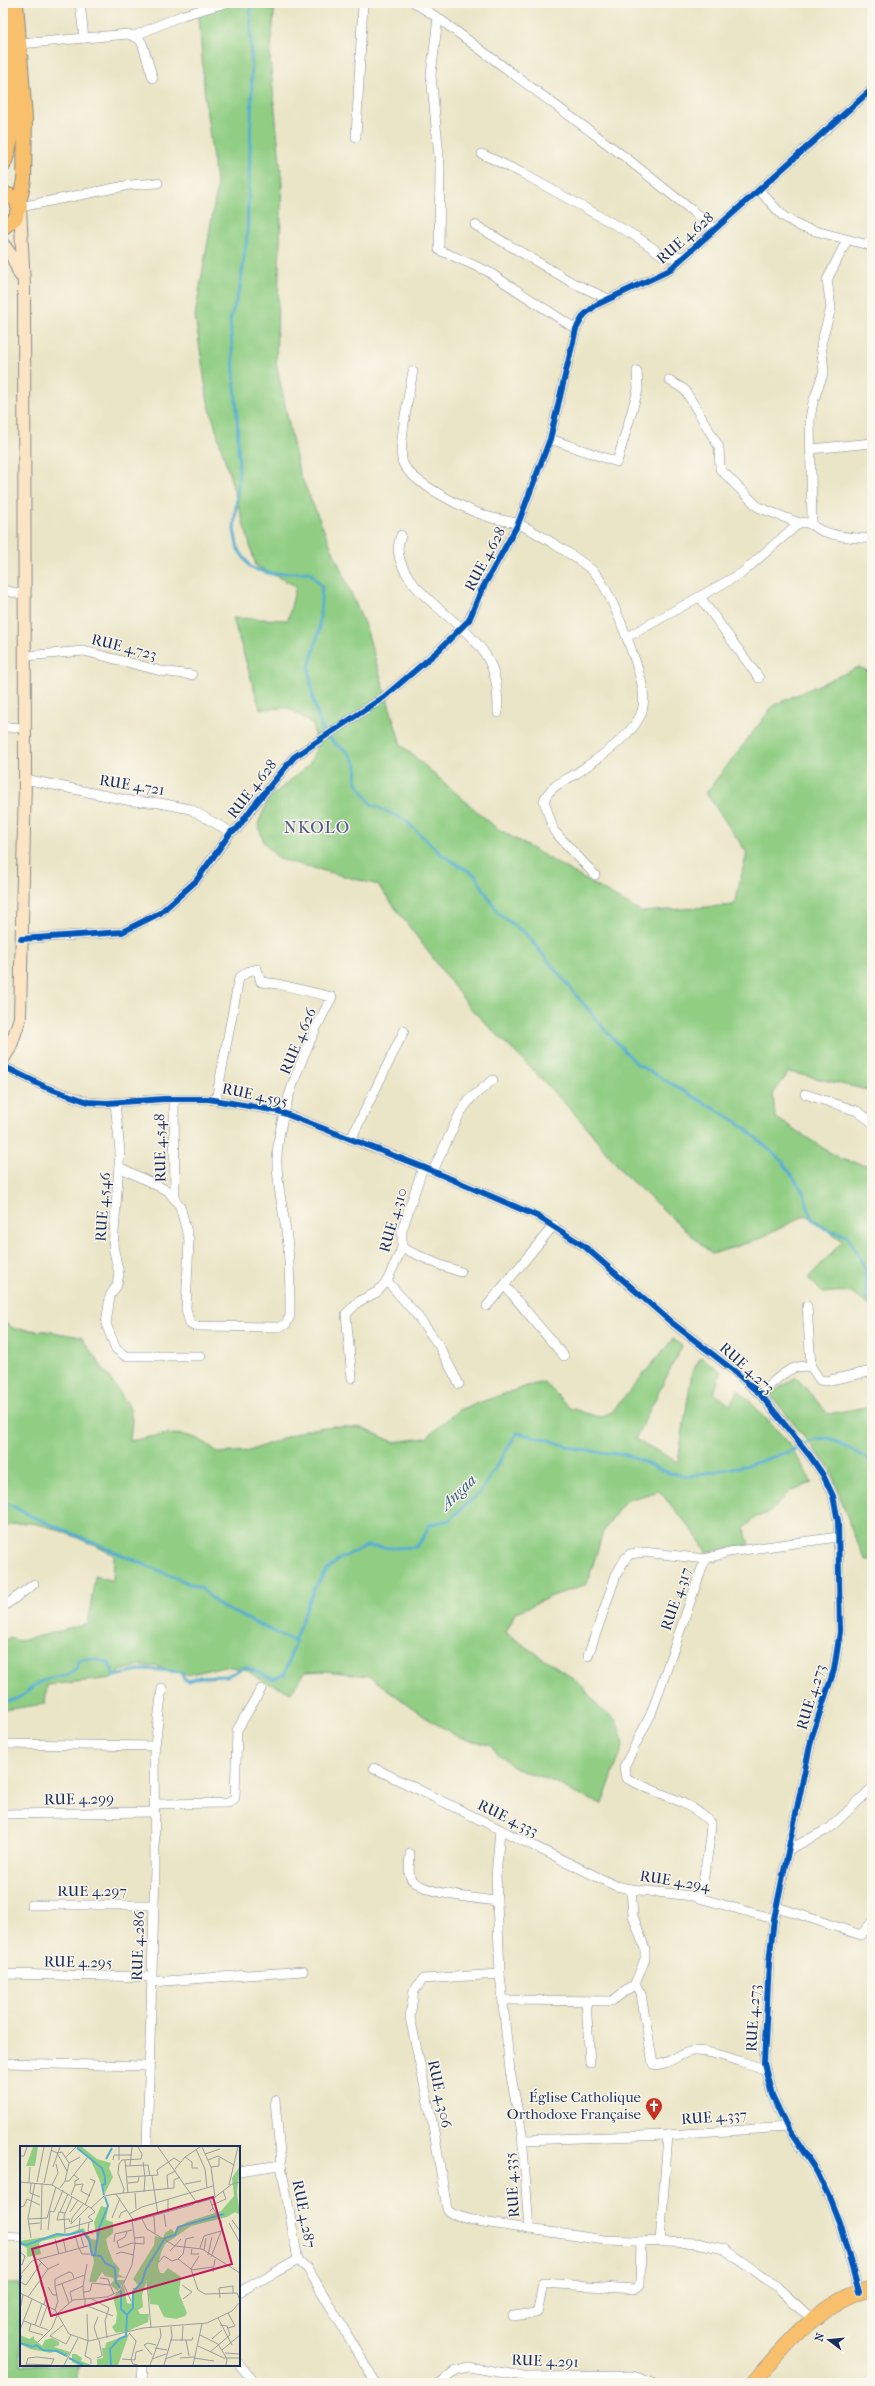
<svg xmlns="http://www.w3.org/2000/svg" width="875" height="2386" viewBox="0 0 875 2386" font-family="'IM FELL French Canon',serif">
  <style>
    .green { fill: #91ce84; stroke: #567e71 }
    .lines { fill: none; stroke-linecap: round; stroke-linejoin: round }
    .stream { stroke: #55aed2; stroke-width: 3 }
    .minor-casing { stroke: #838a92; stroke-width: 10 }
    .secondary-casing { stroke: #838a92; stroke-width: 14 }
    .primary-casing { stroke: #838a92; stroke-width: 16 }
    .trunk-casing { stroke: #838a92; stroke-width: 16 }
    .minor { stroke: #fff; stroke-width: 9 }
    .secondary { stroke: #fce5c4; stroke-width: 12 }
    .primary { stroke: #f8bf6c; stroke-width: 14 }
    .trunk { stroke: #f8bf6c; stroke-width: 15 }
    .cycleway-casing { stroke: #fbf7ec; stroke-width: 8 }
    .cycleway { stroke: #0057b8; stroke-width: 6 }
    .labels { text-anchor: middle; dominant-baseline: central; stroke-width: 3; stroke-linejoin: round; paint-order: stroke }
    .street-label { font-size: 15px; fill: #1b2f5e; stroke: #fbf7ec }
    .poi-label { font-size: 15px; fill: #1b2f5e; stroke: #fbf7ec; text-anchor: end }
    .water-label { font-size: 16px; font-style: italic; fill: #2f5b87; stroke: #fbf7ec }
    .quarter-label { font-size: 17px; letter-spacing: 1px; fill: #51598e; stroke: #fbf7ec }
    .inset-river { fill: none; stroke: #55aed2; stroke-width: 2 }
    .inset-road { fill: none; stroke: #989c9d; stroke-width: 1 }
    .view { fill: #c2185b; fill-opacity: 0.15; stroke: #c2185b; stroke-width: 2 }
    .inset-edge { fill: none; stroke: #1b2f5e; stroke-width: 2 }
  </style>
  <rect width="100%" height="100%" fill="#fbf7ec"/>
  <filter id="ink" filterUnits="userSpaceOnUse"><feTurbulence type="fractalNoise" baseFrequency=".025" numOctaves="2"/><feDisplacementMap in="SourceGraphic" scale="8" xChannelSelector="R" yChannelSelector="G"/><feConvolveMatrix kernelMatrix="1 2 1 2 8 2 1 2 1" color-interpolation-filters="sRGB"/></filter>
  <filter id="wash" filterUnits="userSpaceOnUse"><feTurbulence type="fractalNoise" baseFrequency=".012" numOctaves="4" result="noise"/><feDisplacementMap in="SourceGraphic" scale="16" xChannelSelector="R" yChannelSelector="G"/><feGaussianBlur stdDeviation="0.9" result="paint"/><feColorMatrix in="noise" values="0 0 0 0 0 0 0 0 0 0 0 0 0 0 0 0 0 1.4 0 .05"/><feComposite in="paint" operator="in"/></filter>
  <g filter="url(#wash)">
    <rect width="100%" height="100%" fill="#ebe5c7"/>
    <g class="green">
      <path d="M 198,3 L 275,3 L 270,58 L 282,184 L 276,362 L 299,472 L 366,628 L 401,745 L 495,827 L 641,912 L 734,905 L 747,853 L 706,793 L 774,705 L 859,667 L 872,673 L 872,1091 L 789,1072 L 773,1094 L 775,1117 L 840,1159 L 872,1166 L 872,1308 C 851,1291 850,1290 823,1293 L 808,1278 L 843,1241 L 806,1215 L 757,1240 L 712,1254 L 626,1176 L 583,1123 L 536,1073 L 471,1009 L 378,885 L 279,859 L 264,843 L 258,824 L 269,798 L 309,765 L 316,749 L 313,725 L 289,708 L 260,709 L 233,618 L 288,620 L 296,586 L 256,566 L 208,402 L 195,316 L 217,188 L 205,100 Z"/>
      <path d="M 3,1322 L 15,1329 L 46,1331 L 81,1337 L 129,1406 L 132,1420 L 130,1441 C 165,1434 190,1426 218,1453 L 249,1451 L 305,1430 L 333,1426 L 362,1428 L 394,1442 L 426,1438 L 458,1410 L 527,1386 L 544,1382 L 570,1408 L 599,1417 L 612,1412 L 673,1339 L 682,1346 L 635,1439 L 678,1462 L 692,1372 L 701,1357 L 721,1372 L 714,1393 L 730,1405 L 738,1389 L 789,1443 L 812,1483 L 790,1491 L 769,1513 L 756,1517 L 744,1528 L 749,1545 L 706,1552 L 697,1536 L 659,1491 L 625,1501 L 618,1510 L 603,1532 L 587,1584 L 552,1596 L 515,1613 L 506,1633 L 567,1674 L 583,1687 L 601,1710 L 616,1720 L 624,1744 L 602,1804 L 574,1793 L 557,1783 L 513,1767 L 489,1745 L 458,1737 L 425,1717 L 369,1676 L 326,1671 L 305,1672 L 291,1692 L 263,1681 L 245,1669 L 224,1666 L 187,1675 L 155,1666 L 140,1666 L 120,1671 L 114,1678 L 47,1685 L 45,1704 L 3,1710 L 3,1643 L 10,1637 L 19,1641 L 88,1624 L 95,1576 L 113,1581 L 114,1555 C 93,1545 44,1520 21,1523 C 15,1523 9,1526 3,1527 Z"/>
      <polygon points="796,1377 828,1414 872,1406 872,1562 865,1559 852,1531 831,1470 770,1394"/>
      <polygon points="3,2284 21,2284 21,2365 80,2365 76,2374 76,2383 3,2383"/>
    </g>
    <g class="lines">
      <g class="stream">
        <polyline points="250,3 252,90 247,237 240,288 230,320 237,411 239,474 234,530 238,549 251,568 272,574 310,572 322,587 319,631 309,667 313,699 321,727 335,744 347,751 357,765 356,781 371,804 405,820 442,855 475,875 498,913 526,934 605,1030 637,1064 739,1123 782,1161 804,1193 811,1218 826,1229 846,1235 850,1240 865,1268 866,1297 872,1304"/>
        <polyline points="3,1501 31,1516 202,1589 220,1606 296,1642"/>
        <path d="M 3,1701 C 24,1702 29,1685 47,1679 C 57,1675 69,1677 77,1668 L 78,1660 L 87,1658 L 108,1662 L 115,1676 L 149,1669 L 181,1672 L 184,1679 L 189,1681 L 200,1677 L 227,1676 L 245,1667 L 273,1679 L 285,1674 L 297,1633 L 314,1589 L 325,1572 L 339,1559 L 366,1546 L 393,1548 L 416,1547 L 424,1537 L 429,1525 L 449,1520 L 481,1491 L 517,1433 L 545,1439 L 580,1450 L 627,1455 L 669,1473 L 689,1476 L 749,1465 L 788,1452 L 816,1439 L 829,1438 L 872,1461"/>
      </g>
    </g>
  </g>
  <g filter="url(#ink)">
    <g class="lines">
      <g class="minor-casing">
        <g id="minor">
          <polyline points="80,3 84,38"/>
          <polyline points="415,3 438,18 625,157 715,229"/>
          <polyline points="438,18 431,75 440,166 439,250 487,271 576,329"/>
          <polyline points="134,36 183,15 226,3"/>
          <polyline points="20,44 128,34 139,39 142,43 153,78"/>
          <polyline points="356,137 363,3"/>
          <polyline points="482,154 520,172 637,237 665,257 685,256"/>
          <polyline points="759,190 783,216 801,227 872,246"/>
          <polyline points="20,207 130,185 158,183"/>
          <polyline points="475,225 573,283 609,299"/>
          <path d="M 413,371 C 410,388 397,450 403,463 C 410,482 467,510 486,516 C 496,520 508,520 518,524 C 532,529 586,563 595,573 C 608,588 623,627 630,646 C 636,664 648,692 642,711 C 636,733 596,760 577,773 C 565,781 549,786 544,801 L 554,831 L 595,875"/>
          <polyline points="669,380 685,390 719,447 720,469 758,507 799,523"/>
          <polyline points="550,439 617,462 638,390 637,371"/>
          <polyline points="811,449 872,443"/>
          <polyline points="812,523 810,419 813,402 824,371 821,344 831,308 827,280 847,240"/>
          <path d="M 401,535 C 400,539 398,545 398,550 C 402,593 463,619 485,654 C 497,673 498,691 498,713"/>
          <polyline points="3,590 25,595"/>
          <polyline points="700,597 759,678"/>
          <path d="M 627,637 L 742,573 L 799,523 C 810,521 813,527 822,531 C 837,536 856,539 872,538"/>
          <polyline points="25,656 84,651 161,671 192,675"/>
          <polyline points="3,727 25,728"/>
          <polyline points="25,779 131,801 160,803 190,809 231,832"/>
          <polyline points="21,939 122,932 160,913 196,881 231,832 237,829 252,808 294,757 384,697 438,651 469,620 481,591 518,524 550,439 576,329 584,315 596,305 668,271 872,89"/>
          <polyline points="3,1066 45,1087 88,1102 107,1103 164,1099 208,1099 278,1111 423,1167 537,1216 584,1246 671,1322 733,1370 760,1394 810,1456 823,1475 833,1496 838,1521 840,1632 834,1670 812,1736 774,1919 769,1962 764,2063 772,2095 787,2127 817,2172 829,2197 839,2222 859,2292"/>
          <polyline points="805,1094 857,1111 872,1122"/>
          <polyline points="174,1099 175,1198"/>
          <polyline points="115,1103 120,1151 113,1246 119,1274 117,1285 110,1296 106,1324 116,1349 125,1356 201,1356"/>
          <polyline points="351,1139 404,1031"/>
          <path d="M 119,1167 L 168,1191 L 180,1206 L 189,1240 L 186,1309 L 190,1324 L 194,1326 L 279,1327 L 286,1324 L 290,1316 C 290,1293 290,1270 288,1247 C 286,1220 276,1185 277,1159 C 278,1109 308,1041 332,997 L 278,984 L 261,982 L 257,969 L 249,971 L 239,978 L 216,1100"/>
          <polyline points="433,1171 460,1113 471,1098 493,1080"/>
          <polyline points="402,1248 440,1265 461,1272"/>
          <polyline points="387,1281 416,1314 438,1344 459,1384"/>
          <polyline points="505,1286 564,1356"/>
          <polyline points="487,1306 554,1225"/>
          <polyline points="807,1306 811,1367"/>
          <polyline points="352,1378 346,1314 358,1302 377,1292 387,1281 402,1248 402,1230 423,1167"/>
          <path d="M 760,1394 C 774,1382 790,1362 811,1367 L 820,1380 L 826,1381 L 872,1371"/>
          <polyline points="3,1607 34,1584"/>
          <polyline points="588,1656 616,1575 625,1559 630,1554 644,1552 705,1559"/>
          <polyline points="3,1744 154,1746"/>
          <polyline points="374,1768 616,1886 631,1889"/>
          <polyline points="155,1804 228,1803 235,1798 237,1730 261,1689"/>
          <polyline points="3,1814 155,1812"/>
          <polyline points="500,1830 496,1876 500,1974 510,2071 522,2133 529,2229 604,2240 697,2243 724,2249 776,2286 813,2320"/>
          <polyline points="788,1850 830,1828 872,1788"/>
          <path d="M 410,1854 C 410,1860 408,1870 410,1876 C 415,1893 480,1899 496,1901"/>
          <path d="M 700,1898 C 704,1873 710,1848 711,1823 C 688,1799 655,1794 626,1778 L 624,1767 L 651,1714 L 705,1559 L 729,1552 L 838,1537"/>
          <polyline points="31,1905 154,1905"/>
          <polyline points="777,1907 861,1935 872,1922"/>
          <polyline points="3,1974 152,1977"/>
          <path d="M 500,1974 L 423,1979 L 414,1991 L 410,2017 L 434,2131 L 447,2209 C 454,2221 513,2226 529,2229"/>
          <polyline points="152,1982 303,1971"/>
          <polyline points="503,2000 612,2001 635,1984"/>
          <polyline points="586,2001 590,2063"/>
          <polyline points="3,2063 148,2066"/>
          <path d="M 765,2069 C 745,2064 714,2050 693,2051 C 681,2052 664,2068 653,2064 L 641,1994 L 635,1984 L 645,1959 L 645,1949 L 633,1916 L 631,1889 L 692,1896 L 774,1919"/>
          <polyline points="275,2100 281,2165 298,2260 308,2269 317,2284 376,2383"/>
          <polyline points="523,2140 668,2135 787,2127"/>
          <polyline points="147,2147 155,1869 154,1754 162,1688"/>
          <polyline points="239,2171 281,2165"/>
          <polyline points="3,2236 21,2237"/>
          <polyline points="660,2242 668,2135"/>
          <polyline points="239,2292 298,2260"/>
          <polyline points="513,2316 536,2313 538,2310 543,2283 634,2289 640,2285 641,2241"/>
          <polyline points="239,2364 255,2383"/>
          <polyline points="142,2383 143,2365"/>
          <polyline points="440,2383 456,2370 468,2367 530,2377 633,2376 653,2383"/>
        </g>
      </g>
      <g class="secondary-casing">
        <g id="secondary">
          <polyline points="3,244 12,256 20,275"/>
          <polyline points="3,1059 10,1048 20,1018 25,779 24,286 20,207"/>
        </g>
      </g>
      <g class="primary-casing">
        <g id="primary">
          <path d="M 3,166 C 24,115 10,56 4,3"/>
          <polyline points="3,193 13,197 20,207"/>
          <polyline points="3,228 16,217 24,180 25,118 16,3"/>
        </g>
      </g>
      <g class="trunk-casing">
        <path id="trunk" d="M 753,2383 C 783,2348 824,2297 872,2289"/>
      </g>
      <use href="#minor" class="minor"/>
      <use href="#secondary" class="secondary"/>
      <use href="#primary" class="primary"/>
      <use href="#trunk" class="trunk"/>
      <g class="cycleway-casing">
        <g id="cycleway">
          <polyline points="21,939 122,932 160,913 196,881 231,832 237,829 252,808 294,757 384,697 438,651 469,620 481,591 518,524 550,439 576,329 584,315 596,305 668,271 872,89"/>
          <polyline points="3,1066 45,1087 88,1102 107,1103 164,1099 208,1099 278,1111 423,1167 537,1216 584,1246 671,1322 733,1370 760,1394 810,1456 823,1475 833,1496 838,1521 840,1632 834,1670 812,1736 774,1919 769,1962 764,2063 772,2095 787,2127 817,2172 829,2197 839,2222 859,2292"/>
        </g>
      </g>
      <use href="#cycleway" class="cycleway"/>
    </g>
  </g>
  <defs>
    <g id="church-pin" transform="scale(0.9)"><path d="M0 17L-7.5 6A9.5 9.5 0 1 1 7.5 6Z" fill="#c8321e" stroke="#fbf7ec"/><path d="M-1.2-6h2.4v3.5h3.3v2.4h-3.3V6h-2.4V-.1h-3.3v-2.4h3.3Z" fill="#fff"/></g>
  </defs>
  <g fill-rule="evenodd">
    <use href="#church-pin" x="654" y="2106"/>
  </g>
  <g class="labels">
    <g class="street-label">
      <text transform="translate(685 238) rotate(-41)">RUE 4.628</text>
      <text transform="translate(485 559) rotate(-62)">RUE 4.628</text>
      <text transform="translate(124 647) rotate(14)">RUE 4.723</text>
      <text transform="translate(132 785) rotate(9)">RUE 4.721</text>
      <text transform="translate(252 789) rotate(-52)">RUE 4.628</text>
      <text transform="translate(298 1041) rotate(-67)">RUE 4.626</text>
      <text transform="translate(255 1095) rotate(12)">RUE 4.595</text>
      <text transform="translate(160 1148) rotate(-91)">RUE 4.548</text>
      <text transform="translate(103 1207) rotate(-86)">RUE 4.546</text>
      <text transform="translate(393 1220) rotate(-74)">RUE 4.310</text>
      <text transform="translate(747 1368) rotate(42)">RUE 4.273</text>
      <text transform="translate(676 1599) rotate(-71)">RUE 4.317</text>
      <text transform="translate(811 1697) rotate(-73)">RUE 4.273</text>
      <text transform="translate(79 1799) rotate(-1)">RUE 4.299</text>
      <text transform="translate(508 1818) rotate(26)">RUE 4.333</text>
      <text transform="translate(675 1881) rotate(9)">RUE 4.294</text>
      <text x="92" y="1891">RUE 4.297</text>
      <text transform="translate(138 1946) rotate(-88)">RUE 4.286</text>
      <text transform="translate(78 1962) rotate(1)">RUE 4.295</text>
      <text transform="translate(753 2018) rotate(-87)">RUE 4.273</text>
      <text transform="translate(440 2094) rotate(78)">RUE 4.306</text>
      <text transform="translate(714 2117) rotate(-4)">RUE 4.337</text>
      <text transform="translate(512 2185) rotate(-94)">RUE 4.335</text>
      <text transform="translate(304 2214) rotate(79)">RUE 4.287</text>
      <text transform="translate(545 2361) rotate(2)">RUE 4.291</text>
    </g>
    <g class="poi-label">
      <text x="641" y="2097">Église Catholique<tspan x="641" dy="17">Orthodoxe Française</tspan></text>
    </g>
    <g class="water-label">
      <text transform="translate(458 1492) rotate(-44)">Angaa</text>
    </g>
    <g class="quarter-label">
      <text x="317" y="827">NKOLO</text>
    </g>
  </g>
  <g transform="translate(20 2146)">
    <rect width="220" height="220" fill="#ebe5c7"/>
    <path d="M 13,1 L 18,1 L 15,20 L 6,20 ZM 56,1 L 62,1 L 77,13 L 91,17 L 89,22 L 93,31 L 85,47 L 69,10 L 67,10 ZM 220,20 L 217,46 L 220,69 L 215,66 L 207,71 L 171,80 L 145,98 L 141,107 L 138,120 L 140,127 L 144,127 L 148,122 L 161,131 L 159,147 L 167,167 L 165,170 L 156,173 L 144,171 L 138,159 L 130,158 L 127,134 L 122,149 L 123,161 L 118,164 L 120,168 L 129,168 L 128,176 L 108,185 L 96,187 L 92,181 L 96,177 L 97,167 L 93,151 L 104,140 L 107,157 L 111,158 L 113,142 L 117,142 L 118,139 L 113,133 L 134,99 L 135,90 L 143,92 L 145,87 L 151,83 L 155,87 L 156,83 L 167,76 L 201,65 L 214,50 L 212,32 ZM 81,60 L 88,62 L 86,74 L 93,76 L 93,87 L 86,93 L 88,102 L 93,115 L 100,123 L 98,128 L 106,132 L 98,131 L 97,134 L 105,134 L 98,145 L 90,139 L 94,134 L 93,132 L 85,130 L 82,126 L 76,136 L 69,136 L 74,116 L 70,98 L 62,86 L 22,95 L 19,97 L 21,108 L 7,111 L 7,102 L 0,98 L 0,95 L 50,87 L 63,82 L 71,93 L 77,94 L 74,76 ZM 109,188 L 98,219 L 77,219 L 77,213 L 83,212 L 82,202 L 85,202 L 86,197 ZM 0,189 L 9,193 L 14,190 L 14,193 L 22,200 L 25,194 L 32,192 L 39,196 L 39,199 L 34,201 L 50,206 L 47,211 L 34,205 L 31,207 L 10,203 L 0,198 ZM 52,208 L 56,208 L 62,212 L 61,215 L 71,219 L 58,219 L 52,216 Z" fill="#91ce84"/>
    <path class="inset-river" d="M 57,2 L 82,22 L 85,31 L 85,38 L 82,39 L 84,49M 86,13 L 92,2M 0,97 L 6,99 L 37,88 L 48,89 L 62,85 L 69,94 L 72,109 L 81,110 L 85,117 L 95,122 L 96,136 L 100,142M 75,109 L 79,82 L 88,60 L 85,51M 101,145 L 101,163 L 107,169 L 113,162 L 113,146 L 122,136 L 126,123 L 145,92 L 155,89 L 158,81 L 204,68M 0,197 L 13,201 L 16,199 L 23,204 L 37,205 L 47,210M 49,212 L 63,219M 91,219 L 90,203 L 99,193 L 106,190 L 107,169"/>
    <path class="inset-road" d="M 138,1 L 177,57 L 194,52 L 212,38 L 220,36M 182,1 L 191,21 L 195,51M 176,3 L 185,23 L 187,42M 31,4 L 37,7 L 47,25M 37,7 L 42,6 L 49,17 L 45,35M 185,8 L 200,3M 0,10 L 4,10 L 7,1M 46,11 L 56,1M 165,11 L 172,16 L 172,22 L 178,22M 93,14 L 94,9 L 112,9M 99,14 L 99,1M 105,14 L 108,47M 188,14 L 198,10 L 214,19M 123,16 L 125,31 L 124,46M 49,17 L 60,11M 105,20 L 128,19 L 130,30M 110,20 L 112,1M 33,21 L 40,1M 191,21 L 199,20 L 199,12M 155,23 L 165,11 L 180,1M 54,29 L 59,33 L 55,35 L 55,39M 132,30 L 138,69M 107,31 L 138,29 L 137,24 L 154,12 L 160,16M 0,36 L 32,39 L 71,62 L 84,50 L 96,48 L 114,75 L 172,59 L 178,55 L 176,55 L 172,59M 9,36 L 10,21M 17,36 L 24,1M 11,37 L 10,47 L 20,51M 24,37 L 32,1M 108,37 L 118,36 L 119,31M 165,38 L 181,35M 32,39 L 38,27 L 36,18M 209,39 L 218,1M 40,42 L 45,35 L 49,35 L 68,11M 148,43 L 147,29 L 156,25M 103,47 L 154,42 L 154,34 L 160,31M 115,47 L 116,63M 96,48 L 103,47 L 104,43 L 98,27 L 99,18 L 102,14 L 121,13 L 122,8 L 118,1M 51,49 L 55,39 L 63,38 L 61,45 L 70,50M 148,53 L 148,66M 190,54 L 193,62 L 190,65M 63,58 L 52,72 L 51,78 L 68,61M 65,59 L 75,35 L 70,33M 192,59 L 206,53 L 203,45M 0,61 L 4,60 L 7,53 L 20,59M 71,62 L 75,66 L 68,71 L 73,75M 40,66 L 48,48M 50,66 L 58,54M 45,67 L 39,66 L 37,74 L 49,73 L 50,76M 109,68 L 122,61 L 193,40M 144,68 L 146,81M 134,70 L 135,87M 60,72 L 59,84 L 64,101M 92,72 L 100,52M 99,72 L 101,67 L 107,64M 8,73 L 27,72 L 36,41M 122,73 L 127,83 L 155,100 L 182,103 L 220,127M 212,74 L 220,85M 69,76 L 68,85 L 73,88M 209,77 L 220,97M 8,78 L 20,77M 45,83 L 73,75M 21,84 L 22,37M 28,84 L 30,65 L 34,66 L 43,44M 107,86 L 105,91 L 97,95 L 99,102 L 112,97 L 124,98 L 124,91 L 114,92M 45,87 L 44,70 L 52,51M 55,89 L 59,103M 11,92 L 8,72 L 15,37M 43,92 L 46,106M 35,93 L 39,108M 94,96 L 95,88 L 112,84M 59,102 L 62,108 L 70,108M 180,102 L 184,90 L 201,85M 172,103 L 171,108 L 179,108M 184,104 L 186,92M 150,105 L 161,93M 0,106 L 5,110 L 2,119 L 0,118M 96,108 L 101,106 L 114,109M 188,109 L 192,91M 191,111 L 202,83 L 201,75 L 193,62M 18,113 L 28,123M 158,113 L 171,123 L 178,144 L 185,148 L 217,147 L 220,154M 139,116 L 144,110 L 152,115 L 158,113 L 163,108 L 166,93 L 174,91M 171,123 L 179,110M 171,124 L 193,121M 193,126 L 195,113M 0,129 L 12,115 L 68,100M 2,129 L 0,136 L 6,139 L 21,117M 80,132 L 88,133 L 90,139M 20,136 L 26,151 L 24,159M 127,136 L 131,182M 42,138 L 49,157M 104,139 L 111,155M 162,139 L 172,146 L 163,153M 35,140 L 35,133 L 49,126 L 52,127 L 54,132M 63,140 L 67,118M 28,141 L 33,149 L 37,149M 64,146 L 70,145 L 72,137 L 90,139 L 94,148M 0,147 L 35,164 L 49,188 L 69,195 L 123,182 L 187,177 L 212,165 L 220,156M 8,151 L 28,123 L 39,118M 65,152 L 65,159 L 93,170M 70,152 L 89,162 L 85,175 L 87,192M 200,152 L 199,142 L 213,140 L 213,147M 52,155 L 50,146 L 63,140 L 64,152M 0,164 L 3,149M 35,164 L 38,155 L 35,140 L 65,129M 38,167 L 53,154 L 87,151 L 100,145 L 112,119 L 115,97 L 112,74M 208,167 L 215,180 L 208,182M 67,168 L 68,195 L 65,210 L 71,213 L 71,218M 78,171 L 74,181 L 78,194M 198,172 L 212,199M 4,175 L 28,184M 11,178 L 9,185 L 23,189M 15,179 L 22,158M 43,179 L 30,190 L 46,198 L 51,189M 20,180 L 27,160M 0,184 L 12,153M 109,187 L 116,195 L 111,214 L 113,218 L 118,219M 180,189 L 198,198 L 207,213 L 206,219M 192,193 L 202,184M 150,194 L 172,194 L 173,191M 166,194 L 169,210M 162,195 L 163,180M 18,196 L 32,182 L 38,167M 178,200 L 204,212 L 220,212M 135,202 L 147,204M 202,204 L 220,189M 190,206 L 210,189 L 207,180 L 200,179M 205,207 L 220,208M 132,209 L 124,199 L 128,197 L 136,199M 77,212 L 82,210 L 79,194M 160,212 L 174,211M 174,212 L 194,215M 102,213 L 115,214 L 116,206 L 123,204M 132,213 L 146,208M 145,213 L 162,207M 6,218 L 30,219M 6,219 L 8,212 L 17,211 L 34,213 L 31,219M 44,219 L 58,192M 130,219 L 141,190 L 140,182M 144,219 L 152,191 L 151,181M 173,219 L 182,178"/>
    <path class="view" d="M 193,51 L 212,118 L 31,170 L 12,103 Z"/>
    <rect width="220" height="220" class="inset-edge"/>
  </g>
  <rect width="875" height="2386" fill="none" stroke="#fbf7ec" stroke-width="16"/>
  <g transform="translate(829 2340) rotate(286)" stroke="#fbf7ec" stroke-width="3" paint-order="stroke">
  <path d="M0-3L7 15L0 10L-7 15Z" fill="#1b2f5e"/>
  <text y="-6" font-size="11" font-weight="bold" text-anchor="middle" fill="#1b2f5e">N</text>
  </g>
</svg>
